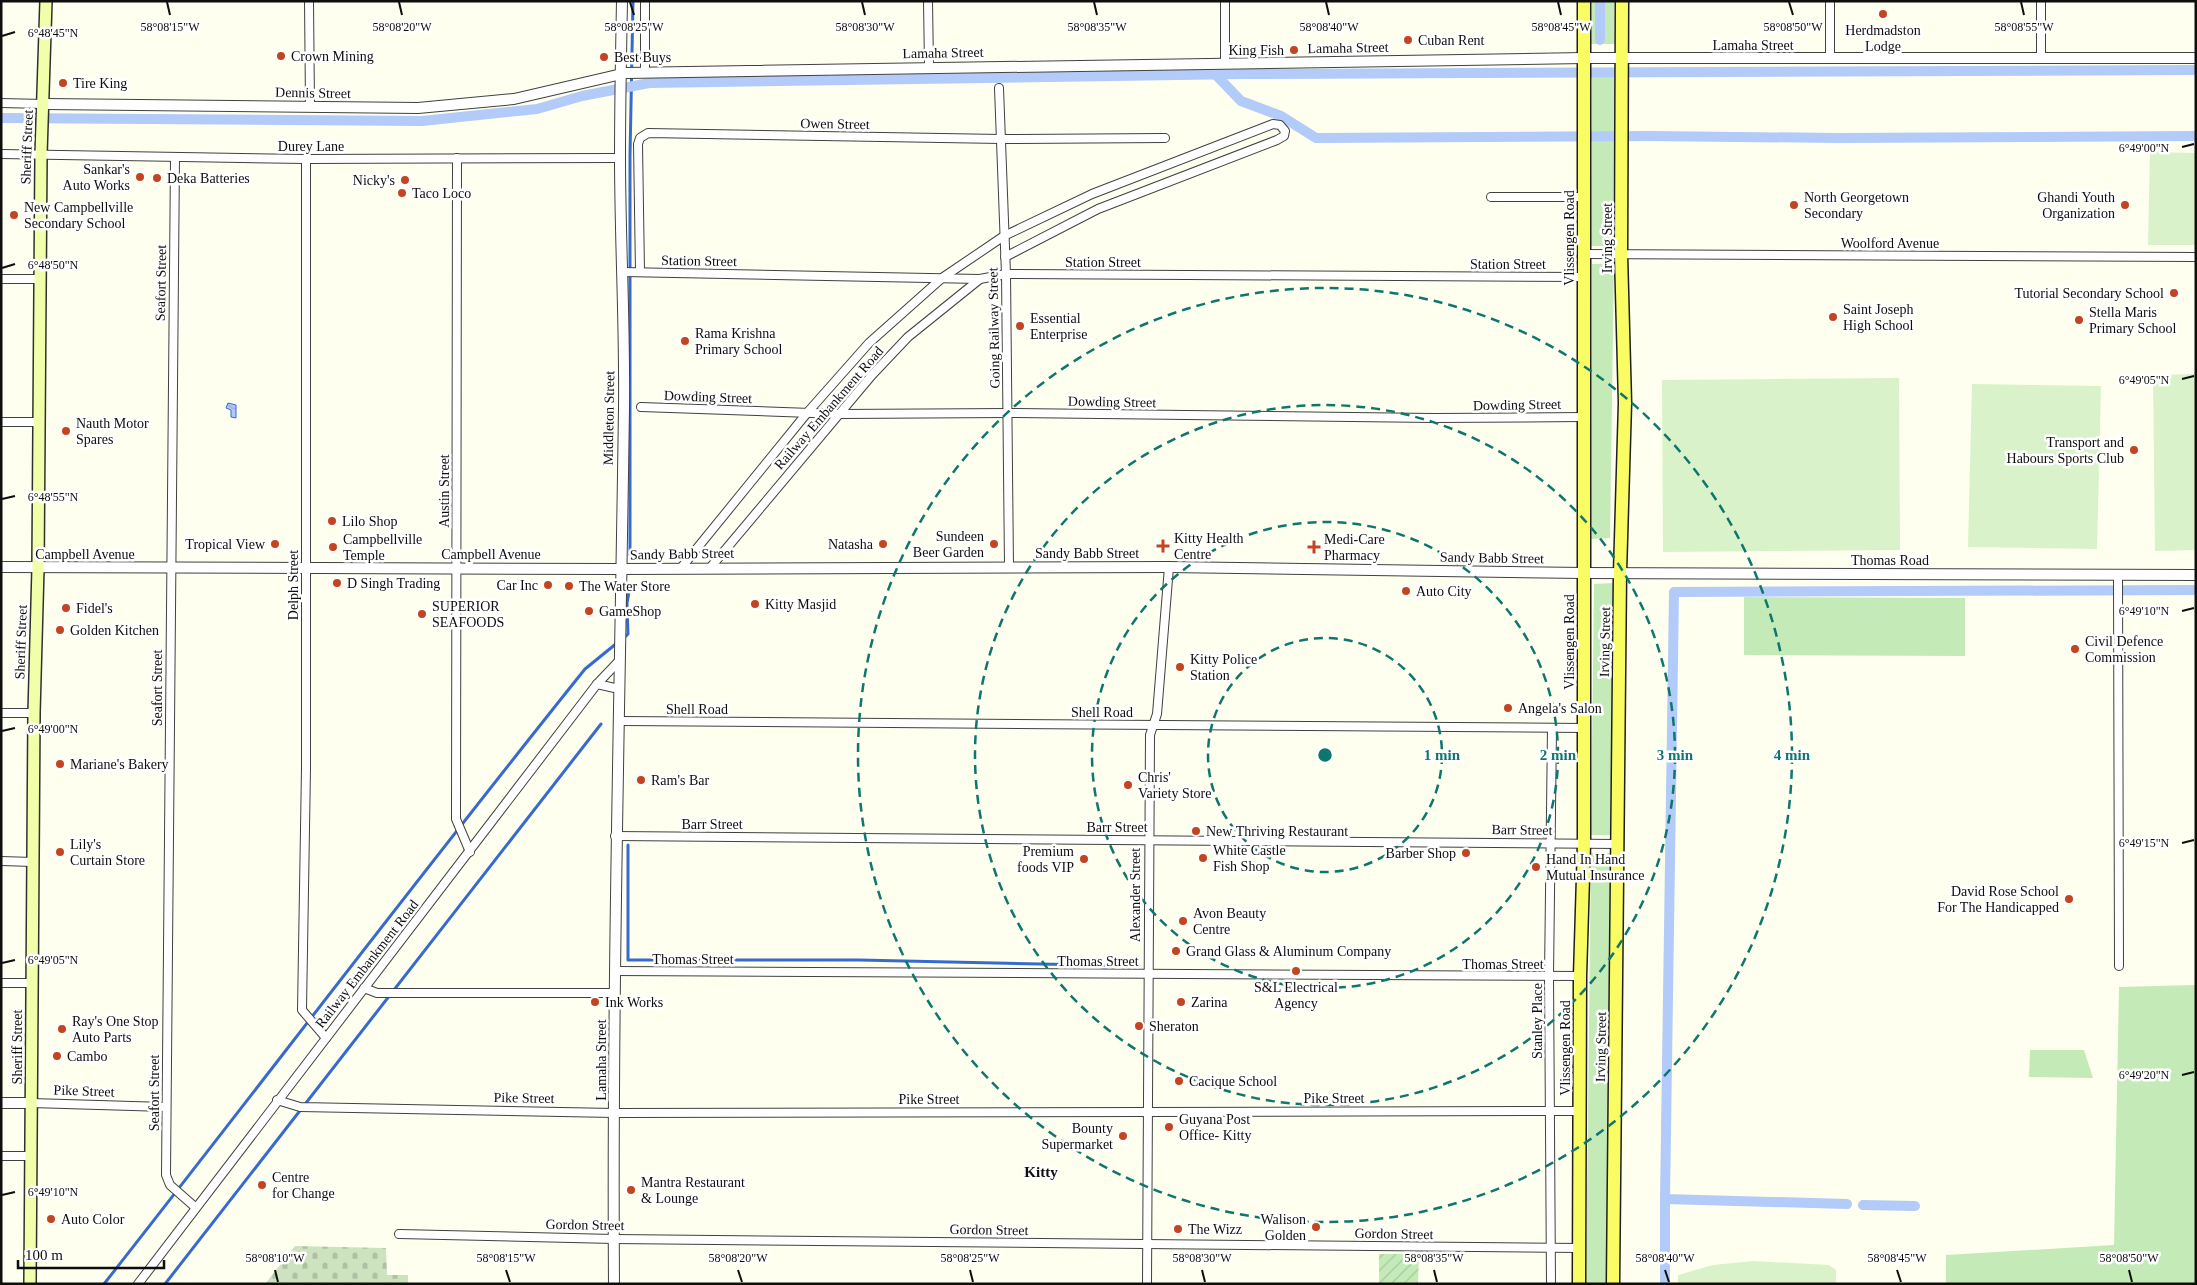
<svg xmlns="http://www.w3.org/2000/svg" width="2197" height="1285" viewBox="0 0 2197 1285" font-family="'Times New Roman',serif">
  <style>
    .grass { fill: #c4ebb7 }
    .cemetery { fill: url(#cemetery-stones) }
    .garden { fill: url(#garden-furrows) }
    .pitch { fill: #d9f2c9 }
    .water { fill: url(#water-waves); stroke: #376ad1 }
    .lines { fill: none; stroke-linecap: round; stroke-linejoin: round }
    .stream { stroke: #376ad1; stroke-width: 3 }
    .canal { stroke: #b2cbf8; stroke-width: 10 }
    .minor-casing { stroke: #414141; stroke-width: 10 }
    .tertiary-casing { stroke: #414141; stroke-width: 12 }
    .secondary-casing { stroke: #303030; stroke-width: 14 }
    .primary-casing { stroke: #1f1f1f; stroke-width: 15 }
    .minor { stroke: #fff; stroke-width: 8 }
    .tertiary { stroke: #fff; stroke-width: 10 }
    .secondary { stroke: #f2ffaa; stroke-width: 11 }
    .primary { stroke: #f9fc62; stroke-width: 12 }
    .ticks { fill: none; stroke: #0e0e0e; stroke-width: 2 }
    .ring { fill: none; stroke: #0f766e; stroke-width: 2.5; stroke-dasharray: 9 6 }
    .poi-dot { fill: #c24421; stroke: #fff; stroke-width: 2 }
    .labels { text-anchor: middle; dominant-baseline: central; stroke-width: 5; stroke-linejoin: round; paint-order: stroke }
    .poi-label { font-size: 14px; fill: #0e0e0e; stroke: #fff; text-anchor: start }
    .street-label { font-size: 14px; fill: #0e0e0e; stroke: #fff }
    .neighbourhood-label { font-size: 15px; font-weight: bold; fill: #0e0e0e; stroke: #fff }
    .ticks-label { font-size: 12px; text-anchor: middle; fill: #0e0e0e; stroke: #fff; stroke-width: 5; stroke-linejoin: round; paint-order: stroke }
    .centre { fill: #0f766e; stroke: #fff; stroke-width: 2.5 }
    .ring-label { font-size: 15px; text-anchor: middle; font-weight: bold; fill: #0f766e; stroke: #fff; stroke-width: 5; stroke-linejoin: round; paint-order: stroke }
  </style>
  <defs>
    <pattern id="cemetery-stones" width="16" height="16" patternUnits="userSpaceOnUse" patternTransform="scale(1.25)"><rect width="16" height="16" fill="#cde2bf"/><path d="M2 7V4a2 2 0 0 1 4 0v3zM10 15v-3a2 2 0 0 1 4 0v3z" fill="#afc1a3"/></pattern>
    <pattern id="garden-furrows" width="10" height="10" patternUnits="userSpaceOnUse" patternTransform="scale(1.25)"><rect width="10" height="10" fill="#c4ebb7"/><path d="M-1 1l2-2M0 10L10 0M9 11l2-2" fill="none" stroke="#a7c89c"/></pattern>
    <pattern id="water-waves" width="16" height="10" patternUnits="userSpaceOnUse" patternTransform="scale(1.25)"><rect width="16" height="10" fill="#b2cbf8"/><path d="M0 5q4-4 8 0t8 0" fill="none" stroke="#98add3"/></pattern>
  </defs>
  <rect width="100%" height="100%" fill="#feffef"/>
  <g class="grass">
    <polygon points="1592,1 1614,1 1615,44 1591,44"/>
    <polygon points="1592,69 1615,70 1613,246 1591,246"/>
    <polygon points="1592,264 1614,264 1610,538 1591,539"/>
    <polygon points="1614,583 1610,835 1591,835 1594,584"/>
    <polygon points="1744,597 1965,598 1965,656 1744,655"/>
    <polygon points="1591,853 1611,853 1607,1284 1586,1284"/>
    <polygon points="2196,985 2196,1284 1946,1284 1946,1255 2114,1245 2119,987"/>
    <polygon points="2030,1050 2084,1050 2093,1078 2029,1077"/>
  </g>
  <polygon class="cemetery" points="295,1246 386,1248 387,1275 408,1275 408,1284 265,1284"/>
  <polygon class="garden" points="1379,1254 1419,1254 1418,1284 1379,1284"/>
  <g class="pitch">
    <polygon points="2150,152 2196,153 2196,245 2148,245"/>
    <polygon points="2196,374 2196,550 2155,551 2153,375"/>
    <polygon points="1899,378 1900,550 1663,552 1662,380"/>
    <polygon points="1972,384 2101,386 2097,549 1968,547"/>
    <polygon points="1753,1261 1829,1265 1836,1270 1836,1284 1678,1284 1678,1275 1713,1265"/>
  </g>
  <polygon class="water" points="228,403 236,405 236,418 231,417 231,410 226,408"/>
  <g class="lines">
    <g class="stream">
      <polyline points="630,555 630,156 633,1"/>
      <polyline points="624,638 628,634 627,603 630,587"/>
      <polyline points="628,845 628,960 859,960 1138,966"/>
      <path d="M 104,1284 C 265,1079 422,872 585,669 L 617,643"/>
      <polyline points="165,1284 601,724"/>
    </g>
    <g class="canal">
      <polyline points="1600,40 1600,1"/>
      <polyline points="1216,75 1241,101 1281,116 1316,138 1648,136 1839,138 2196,136"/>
      <polyline points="1,118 422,121 537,109 582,96 649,83 1244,74 2196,70"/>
      <polyline points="1847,1204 1665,1199 1674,592 2196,590"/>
      <polyline points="1863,1205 1915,1206"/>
      <polyline points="1665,1284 1665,1199"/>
    </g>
    <g class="minor-casing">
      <g id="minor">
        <polyline points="309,1 310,106"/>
        <polyline points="645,1 645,73"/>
        <polyline points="928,1 929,67"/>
        <polyline points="2041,58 2041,1"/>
        <polyline points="1830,59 1830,1"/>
        <polyline points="1225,63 1225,1"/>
        <polyline points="999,88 1006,274 1009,567"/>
        <polyline points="1,103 44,104"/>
        <polyline points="1,154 306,159 620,158"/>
        <polyline points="175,158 166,1175 170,1185 195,1207"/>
        <polyline points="457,158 456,819 470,852"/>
        <polyline points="306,159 306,768 302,1010 326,1038"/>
        <polyline points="1491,197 1584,197"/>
        <polyline points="1584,254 2196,257"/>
        <polyline points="623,272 980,279 1006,274 1584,277"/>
        <polyline points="640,272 638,144 640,138 648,133 1001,139 1165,138"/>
        <polyline points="1,279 40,279"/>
        <polyline points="641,407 839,414 1009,413 1433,418 1583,417"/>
        <polyline points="1,422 39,422"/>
        <polyline points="681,568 807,413 869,343 942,278 1004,236 1092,194 1273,124 1280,125 1285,131 1284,136 1277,140 1098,209 1005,257"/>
        <polyline points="710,568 872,375 908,337 980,279"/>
        <polyline points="2118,575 2119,966"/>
        <polyline points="597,684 619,689"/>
        <polyline points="1,713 34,713"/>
        <polyline points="620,721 1584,728"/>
        <polyline points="615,836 1618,844"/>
        <polyline points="1,861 33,862"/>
        <polyline points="615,971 1580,976"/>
        <polyline points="1,983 32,983"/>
        <polyline points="364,988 377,993 615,993"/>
        <polyline points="277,1100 300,1107 614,1113 1581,1111"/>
        <polyline points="31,1103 166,1107"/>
        <polyline points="1,1156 31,1156"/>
        <polyline points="399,1234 614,1239 1579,1248"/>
        <polyline points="138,1284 597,684 618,662"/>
        <polyline points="1147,1284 1150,735 1157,714 1169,567"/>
        <polyline points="1551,1284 1549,976 1552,728"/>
      </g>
    </g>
    <g class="tertiary-casing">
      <g id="tertiary">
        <polyline points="44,104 418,108 514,99 626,73 1584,58 2196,58"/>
        <polyline points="1,567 620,569 1169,567 1584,573 2196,575"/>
        <polyline points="1,1103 31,1103"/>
        <path d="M 614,1284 C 612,991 620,699 624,407 C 625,323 620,240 620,156 C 620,104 621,53 622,1"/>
      </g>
    </g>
    <g class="secondary-casing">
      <polyline id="secondary" points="30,1284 34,713 38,568 41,154 46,1"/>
    </g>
    <g class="primary-casing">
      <g id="primary">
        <polyline points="1579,1284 1580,976 1584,844 1584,1"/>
        <polyline points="1613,1284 1620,573 1625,403 1621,254 1622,1"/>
      </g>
    </g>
    <use href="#minor" class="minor"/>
    <use href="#tertiary" class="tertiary"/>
    <use href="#secondary" class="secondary"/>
    <use href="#primary" class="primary"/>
  </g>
  <path class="ticks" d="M 167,2 L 170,15M 399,2 L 402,15M 630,2 L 634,15M 862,2 L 865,15M 1094,2 L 1097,15M 1326,2 L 1329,15M 1558,2 L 1561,15M 1789,2 L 1793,15M 2021,2 L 2024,15M 2,36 L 15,32M 2182,147 L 2194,144M 2,268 L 15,264M 2182,379 L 2194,376M 2,499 L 15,496M 2182,611 L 2194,608M 2,731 L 15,728M 2182,843 L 2194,840M 2,963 L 15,960M 2182,1075 L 2194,1072M 2,1195 L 15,1192M 275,1270 L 278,1282M 506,1270 L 510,1282M 738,1270 L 742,1282M 970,1270 L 973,1282M 1202,1270 L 1205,1282M 1434,1270 L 1437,1282M 1665,1270 L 1669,1282M 1897,1270 L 1901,1282M 2129,1270 L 2132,1282"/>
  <g class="ring">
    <circle cx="1325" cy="755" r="117"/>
    <circle cx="1325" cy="755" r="233"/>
    <circle cx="1325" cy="755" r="350"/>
    <circle cx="1325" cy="755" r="467"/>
  </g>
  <g class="poi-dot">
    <circle cx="1883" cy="14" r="5"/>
    <circle cx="1408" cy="40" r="5"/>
    <circle cx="1294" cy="50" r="5"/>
    <circle cx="281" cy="56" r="5"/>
    <circle cx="604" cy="57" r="5"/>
    <circle cx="63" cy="83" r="5"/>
    <circle cx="140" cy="177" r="5"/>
    <circle cx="157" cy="178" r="5"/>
    <circle cx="405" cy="180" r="5"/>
    <circle cx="402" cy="193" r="5"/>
    <circle cx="1794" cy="205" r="5"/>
    <circle cx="2125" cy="205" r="5"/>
    <circle cx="14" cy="215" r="5"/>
    <circle cx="2174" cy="293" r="5"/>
    <circle cx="1833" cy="317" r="5"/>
    <circle cx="2079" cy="320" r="5"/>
    <circle cx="1020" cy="326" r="5"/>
    <circle cx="685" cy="341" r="5"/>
    <circle cx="66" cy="431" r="5"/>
    <circle cx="2134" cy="450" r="5"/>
    <circle cx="332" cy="521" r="5"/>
    <circle cx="275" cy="544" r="5"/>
    <circle cx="883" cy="544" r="5"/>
    <circle cx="994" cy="544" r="5"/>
    <path d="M1160.5 538.5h5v5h5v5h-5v5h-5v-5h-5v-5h5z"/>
    <circle cx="333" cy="547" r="5"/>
    <path d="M1311.5 539.5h5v5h5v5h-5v5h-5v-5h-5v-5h5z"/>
    <circle cx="337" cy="583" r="5"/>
    <circle cx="548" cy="585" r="5"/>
    <circle cx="569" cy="586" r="5"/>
    <circle cx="1406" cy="591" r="5"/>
    <circle cx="755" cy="604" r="5"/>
    <circle cx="66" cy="608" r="5"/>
    <circle cx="589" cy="611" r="5"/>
    <circle cx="422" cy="614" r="5"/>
    <circle cx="60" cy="630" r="5"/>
    <circle cx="2075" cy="649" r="5"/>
    <circle cx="1180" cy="667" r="5"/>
    <circle cx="1508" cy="708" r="5"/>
    <circle cx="60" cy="764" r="5"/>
    <circle cx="641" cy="780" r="5"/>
    <circle cx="1128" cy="785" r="5"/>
    <circle cx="1196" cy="831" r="5"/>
    <circle cx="60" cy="852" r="5"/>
    <circle cx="1466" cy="853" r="5"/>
    <circle cx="1203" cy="858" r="5"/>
    <circle cx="1084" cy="859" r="5"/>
    <circle cx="1536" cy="867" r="5"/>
    <circle cx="2069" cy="899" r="5"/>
    <circle cx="1183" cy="921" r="5"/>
    <circle cx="1176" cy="951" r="5"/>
    <circle cx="1296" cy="971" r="5"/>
    <circle cx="595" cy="1002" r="5"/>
    <circle cx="1181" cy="1002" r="5"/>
    <circle cx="1139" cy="1026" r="5"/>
    <circle cx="62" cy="1029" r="5"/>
    <circle cx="57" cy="1056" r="5"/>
    <circle cx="1179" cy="1081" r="5"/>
    <circle cx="1169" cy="1127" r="5"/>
    <circle cx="1123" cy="1136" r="5"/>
    <circle cx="262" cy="1185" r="5"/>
    <circle cx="631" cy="1190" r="5"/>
    <circle cx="51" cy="1219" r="5"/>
    <circle cx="1316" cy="1227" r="5"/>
    <circle cx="1178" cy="1229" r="5"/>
  </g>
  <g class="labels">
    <g class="poi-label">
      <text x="1883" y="30" text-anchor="middle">Herdmadston<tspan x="1883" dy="16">Lodge</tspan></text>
      <text x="1418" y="40">Cuban Rent</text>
      <text x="1284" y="50" text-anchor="end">King Fish</text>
      <text x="291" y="56">Crown Mining</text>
      <text x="614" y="57">Best Buys</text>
      <text x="73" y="83">Tire King</text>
      <text x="130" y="169" text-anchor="end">Sankar's<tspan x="130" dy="16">Auto Works</tspan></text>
      <text x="167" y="178">Deka Batteries</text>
      <text x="395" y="180" text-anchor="end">Nicky's</text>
      <text x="412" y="193">Taco Loco</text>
      <text x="1804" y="197">North Georgetown<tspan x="1804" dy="16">Secondary</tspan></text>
      <text x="2115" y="197" text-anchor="end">Ghandi Youth<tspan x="2115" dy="16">Organization</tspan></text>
      <text x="24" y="207">New Campbellville<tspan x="24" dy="16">Secondary School</tspan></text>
      <text x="2164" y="293" text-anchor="end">Tutorial Secondary School</text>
      <text x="1843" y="309">Saint Joseph<tspan x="1843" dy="16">High School</tspan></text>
      <text x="2089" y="312">Stella Maris<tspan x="2089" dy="16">Primary School</tspan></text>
      <text x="1030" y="318">Essential<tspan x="1030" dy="16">Enterprise</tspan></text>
      <text x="695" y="333">Rama Krishna<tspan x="695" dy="16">Primary School</tspan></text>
      <text x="76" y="423">Nauth Motor<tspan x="76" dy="16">Spares</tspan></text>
      <text x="2124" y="442" text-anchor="end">Transport and<tspan x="2124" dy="16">Habours Sports Club</tspan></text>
      <text x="342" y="521">Lilo Shop</text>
      <text x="984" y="536" text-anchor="end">Sundeen<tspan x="984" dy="16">Beer Garden</tspan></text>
      <text x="1174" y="538">Kitty Health<tspan x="1174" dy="16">Centre</tspan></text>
      <text x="343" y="539">Campbellville<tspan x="343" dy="16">Temple</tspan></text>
      <text x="1324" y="539">Medi-Care<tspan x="1324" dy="16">Pharmacy</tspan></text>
      <text x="265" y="544" text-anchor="end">Tropical View</text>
      <text x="873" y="544" text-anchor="end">Natasha</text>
      <text x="347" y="583">D Singh Trading</text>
      <text x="538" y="585" text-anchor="end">Car Inc</text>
      <text x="579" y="586">The Water Store</text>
      <text x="1416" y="591">Auto City</text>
      <text x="765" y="604">Kitty Masjid</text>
      <text x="432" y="606">SUPERIOR<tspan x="432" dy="16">SEAFOODS</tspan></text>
      <text x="76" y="608">Fidel's</text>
      <text x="599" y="611">GameShop</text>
      <text x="70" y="630">Golden Kitchen</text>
      <text x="2085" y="641">Civil Defence<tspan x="2085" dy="16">Commission</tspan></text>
      <text x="1190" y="659">Kitty Police<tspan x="1190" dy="16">Station</tspan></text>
      <text x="1518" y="708">Angela's Salon</text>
      <text x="70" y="764">Mariane's Bakery</text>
      <text x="1138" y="777">Chris'<tspan x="1138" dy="16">Variety Store</tspan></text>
      <text x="651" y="780">Ram's Bar</text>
      <text x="1206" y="831">New Thriving Restaurant</text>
      <text x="70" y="844">Lily's<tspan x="70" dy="16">Curtain Store</tspan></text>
      <text x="1213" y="850">White Castle<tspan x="1213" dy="16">Fish Shop</tspan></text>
      <text x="1074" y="851" text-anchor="end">Premium<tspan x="1074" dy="16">foods VIP</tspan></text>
      <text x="1456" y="853" text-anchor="end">Barber Shop</text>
      <text x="1546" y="859">Hand In Hand<tspan x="1546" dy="16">Mutual Insurance</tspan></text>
      <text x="2059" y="891" text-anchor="end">David Rose School<tspan x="2059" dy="16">For The Handicapped</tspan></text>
      <text x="1193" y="913">Avon Beauty<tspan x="1193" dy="16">Centre</tspan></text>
      <text x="1186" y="951">Grand Glass &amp; Aluminum Company</text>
      <text x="1296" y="987" text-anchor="middle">S&amp;L Electrical<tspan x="1296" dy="16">Agency</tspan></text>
      <text x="605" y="1002">Ink Works</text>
      <text x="1191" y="1002">Zarina</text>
      <text x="72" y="1021">Ray's One Stop<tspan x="72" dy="16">Auto Parts</tspan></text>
      <text x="1149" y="1026">Sheraton</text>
      <text x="67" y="1056">Cambo</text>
      <text x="1189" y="1081">Cacique School</text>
      <text x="1179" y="1119">Guyana Post<tspan x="1179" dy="16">Office- Kitty</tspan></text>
      <text x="1113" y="1128" text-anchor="end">Bounty<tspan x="1113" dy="16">Supermarket</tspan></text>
      <text x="272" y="1177">Centre<tspan x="272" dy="16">for Change</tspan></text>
      <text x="641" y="1182">Mantra Restaurant<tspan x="641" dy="16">&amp; Lounge</tspan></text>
      <text x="61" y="1219">Auto Color</text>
      <text x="1306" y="1219" text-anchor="end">Walison<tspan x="1306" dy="16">Golden</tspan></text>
      <text x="1188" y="1229">The Wizz</text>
    </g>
    <g class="street-label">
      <text x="1753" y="45">Lamaha Street</text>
      <text transform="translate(1348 48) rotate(-1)">Lamaha Street</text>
      <text transform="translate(943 53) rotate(-1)">Lamaha Street</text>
      <text transform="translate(313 93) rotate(1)">Dennis Street</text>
      <text transform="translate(835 124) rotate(1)">Owen Street</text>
      <text x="311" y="146">Durey Lane</text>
      <text transform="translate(27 147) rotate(-88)">Sheriff Street</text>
      <text transform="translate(1569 238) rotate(-90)">Vlissengen Road</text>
      <text transform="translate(1607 238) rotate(-90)">Irving Street</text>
      <text x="1890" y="243">Woolford Avenue</text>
      <text transform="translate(699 261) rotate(1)">Station Street</text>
      <text x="1103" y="262">Station Street</text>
      <text x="1508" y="264">Station Street</text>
      <text transform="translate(161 283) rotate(-89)">Seafort Street</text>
      <text transform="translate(994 328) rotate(-91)">Going Railway Street</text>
      <text transform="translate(708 397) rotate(2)">Dowding Street</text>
      <text transform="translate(1112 402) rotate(1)">Dowding Street</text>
      <text transform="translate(1517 405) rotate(-1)">Dowding Street</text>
      <text transform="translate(829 408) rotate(-49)">Railway Embankment Road</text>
      <text transform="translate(609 418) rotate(-89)">Middleton Street</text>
      <text transform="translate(444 491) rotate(-90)">Austin Street</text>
      <text x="1087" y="553">Sandy Babb Street</text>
      <text x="85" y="554">Campbell Avenue</text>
      <text x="491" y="554">Campbell Avenue</text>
      <text transform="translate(682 554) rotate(-1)">Sandy Babb Street</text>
      <text transform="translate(1492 558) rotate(1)">Sandy Babb Street</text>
      <text x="1890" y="560">Thomas Road</text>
      <text transform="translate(293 585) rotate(-90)">Delph Street</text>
      <text transform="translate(21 642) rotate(-88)">Sheriff Street</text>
      <text transform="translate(1569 642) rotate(-90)">Vlissengen Road</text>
      <text transform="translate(1605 642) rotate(-89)">Irving Street</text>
      <text transform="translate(157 688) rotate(-90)">Seafort Street</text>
      <text x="697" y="709">Shell Road</text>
      <text x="1102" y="712">Shell Road</text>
      <text x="712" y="824">Barr Street</text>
      <text x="1117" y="827">Barr Street</text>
      <text transform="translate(1522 830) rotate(1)">Barr Street</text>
      <text transform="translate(1135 895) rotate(-90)">Alexander Street</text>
      <text x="693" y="959">Thomas Street</text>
      <text x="1098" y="961">Thomas Street</text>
      <text transform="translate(367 964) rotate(-52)">Railway Embankment Road</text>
      <text x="1503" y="964">Thomas Street</text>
      <text transform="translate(1537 1021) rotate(-90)">Stanley Place</text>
      <text transform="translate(17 1047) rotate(-90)">Sheriff Street</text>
      <text transform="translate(1601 1047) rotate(-89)">Irving Street</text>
      <text transform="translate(1565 1048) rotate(-90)">Vlissengen Road</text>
      <text transform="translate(601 1060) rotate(-90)">Lamaha Street</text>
      <text transform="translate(84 1091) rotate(2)">Pike Street</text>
      <text transform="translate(154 1093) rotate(-90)">Seafort Street</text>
      <text transform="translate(524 1098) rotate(1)">Pike Street</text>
      <text x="1334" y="1098">Pike Street</text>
      <text x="929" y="1099">Pike Street</text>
      <text transform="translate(585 1225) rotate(1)">Gordon Street</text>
      <text transform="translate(989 1230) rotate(1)">Gordon Street</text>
      <text transform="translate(1394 1234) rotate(1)">Gordon Street</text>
    </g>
    <g class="neighbourhood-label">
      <text x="1041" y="1172">Kitty</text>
    </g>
  </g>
  <g class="ticks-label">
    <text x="170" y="31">58°08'15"W</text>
    <text x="402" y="31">58°08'20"W</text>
    <text x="634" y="31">58°08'25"W</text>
    <text x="865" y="31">58°08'30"W</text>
    <text x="1097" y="31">58°08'35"W</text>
    <text x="1329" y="31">58°08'40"W</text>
    <text x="1561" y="31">58°08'45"W</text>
    <text x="1793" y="31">58°08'50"W</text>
    <text x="2024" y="31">58°08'55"W</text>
    <text x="53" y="37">6°48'45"N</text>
    <text x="2144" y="152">6°49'00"N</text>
    <text x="53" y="269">6°48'50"N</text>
    <text x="2144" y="384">6°49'05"N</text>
    <text x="53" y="501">6°48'55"N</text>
    <text x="2144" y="615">6°49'10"N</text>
    <text x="53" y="733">6°49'00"N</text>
    <text x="2144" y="847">6°49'15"N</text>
    <text x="53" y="964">6°49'05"N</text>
    <text x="2144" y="1079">6°49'20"N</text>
    <text x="53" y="1196">6°49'10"N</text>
    <text x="275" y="1262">58°08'10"W</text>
    <text x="506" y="1262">58°08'15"W</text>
    <text x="738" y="1262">58°08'20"W</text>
    <text x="970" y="1262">58°08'25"W</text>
    <text x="1202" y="1262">58°08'30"W</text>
    <text x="1434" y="1262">58°08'35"W</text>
    <text x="1665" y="1262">58°08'40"W</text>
    <text x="1897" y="1262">58°08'45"W</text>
    <text x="2129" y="1262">58°08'50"W</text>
  </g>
  <circle cx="1325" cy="755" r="8" class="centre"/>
  <g class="ring-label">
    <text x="1442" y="760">1 min</text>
    <text x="1558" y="760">2 min</text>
    <text x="1675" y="760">3 min</text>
    <text x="1792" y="760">4 min</text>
  </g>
  <rect width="2197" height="1285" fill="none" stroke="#0e0e0e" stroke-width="5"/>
  <path d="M18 1260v8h146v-8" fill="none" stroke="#0e0e0e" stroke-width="2.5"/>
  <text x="25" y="1260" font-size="15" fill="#0e0e0e" stroke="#ffffff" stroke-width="4" paint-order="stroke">100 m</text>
</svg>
